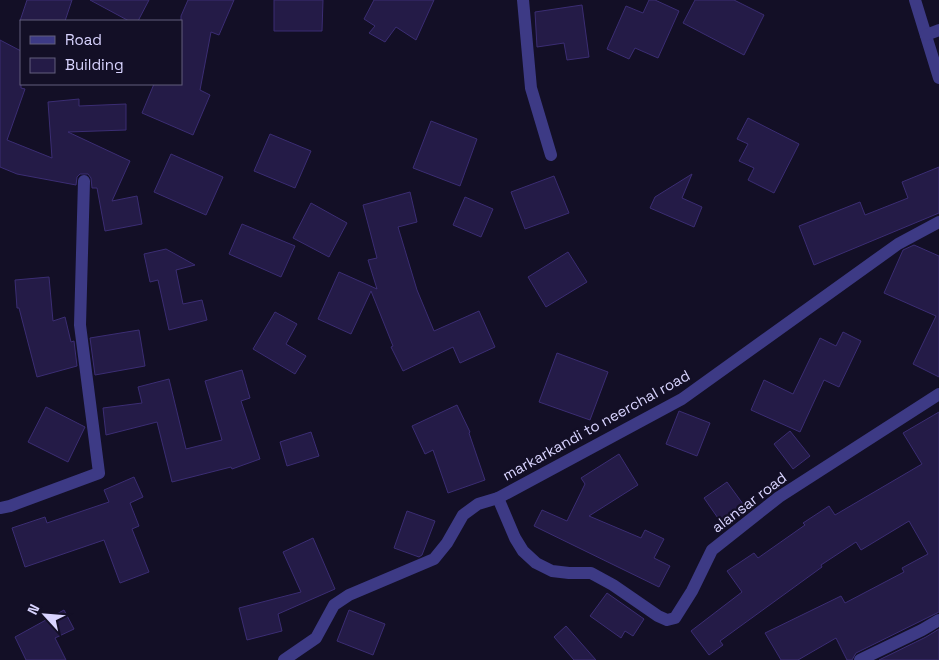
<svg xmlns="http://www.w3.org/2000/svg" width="939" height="660" viewBox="0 0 939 660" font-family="'Space Grotesk',sans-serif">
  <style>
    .building { fill: #241b47; stroke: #3b2d73 }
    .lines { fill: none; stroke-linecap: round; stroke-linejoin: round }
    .minor { stroke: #3d3a85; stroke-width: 12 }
    .labels { text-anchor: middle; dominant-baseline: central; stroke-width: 4.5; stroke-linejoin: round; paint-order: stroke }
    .street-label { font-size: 15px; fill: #d9d4ff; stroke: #130f26 }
  </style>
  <rect width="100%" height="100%" fill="#130f26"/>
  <g class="building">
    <polygon points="27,0 72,0 65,21 20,21"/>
    <polygon points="90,0 149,0 138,21 129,21"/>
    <polygon points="188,0 234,0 219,35 211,32 200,90 210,95 193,135 142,113 154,84 181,84 181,16"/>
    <polygon points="274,0 323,0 322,31 274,31"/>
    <polygon points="374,0 434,0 416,40 396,27 385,42 369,33 375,26 364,19"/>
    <polygon points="649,0 655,0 679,11 658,58 635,48 629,59 607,49 626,6 643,13"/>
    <polygon points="695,0 734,0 764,15 744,55 683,23"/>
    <polygon points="582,5 589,57 567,60 564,43 537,47 535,12"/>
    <polygon points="0,40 21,51 21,88 25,89 7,140 52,158 48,102 79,99 79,106 126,104 126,130 68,132 130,161 112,201 137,196 142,224 105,231 97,188 92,188 91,178 88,174 80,174 77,177 76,185 17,174 0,167"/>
    <polygon points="748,118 799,144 774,193 748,180 754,168 739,161 748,144 737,139"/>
    <polygon points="431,121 477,139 460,186 413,168"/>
    <polygon points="270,134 311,151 295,188 254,171"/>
    <polygon points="171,154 223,177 206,215 154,192"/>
    <polygon points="939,167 939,213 814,265 799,226 860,202 865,215 908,198 902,182"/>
    <polygon points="692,174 682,198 702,207 694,227 650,208 655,197"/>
    <polygon points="554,176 569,213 525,229 511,192"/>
    <polygon points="410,192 417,222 398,227 417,290 434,331 479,311 495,347 460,363 453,347 403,371 391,347 393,346 371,291 351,334 318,319 339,272 377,289 368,260 377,258 363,205"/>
    <polygon points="465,197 493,209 481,237 453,225"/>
    <polygon points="311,203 347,223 329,257 293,238"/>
    <polygon points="242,224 295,246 281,277 229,254"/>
    <polygon points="914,245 939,256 939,377 913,364 936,316 884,293 903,250"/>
    <polygon points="166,249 195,265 176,270 183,304 202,300 207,320 169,330 158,280 150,282 144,254"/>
    <polygon points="568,252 587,282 546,307 528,277"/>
    <polygon points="49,277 53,321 65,317 71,342 74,341 77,366 37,377 19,308 17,308 15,280"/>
    <polygon points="275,312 297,324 286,344 306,356 295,374 253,349"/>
    <polygon points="139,330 145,366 95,375 90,338"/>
    <polygon points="843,332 861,341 839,387 824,380 800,432 751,410 764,380 793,394 820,338 836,346"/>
    <polygon points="557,353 608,372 590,420 539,402"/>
    <polygon points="242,370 250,398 241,401 260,459 232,469 231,467 172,482 157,422 106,435 103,408 142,403 138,387 169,379 186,449 222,440 205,381"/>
    <polygon points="457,405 470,432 469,433 485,480 448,493 433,450 425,454 412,426"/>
    <polygon points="46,407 85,427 68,462 28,442"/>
    <polygon points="679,411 710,423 697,456 666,444"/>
    <polygon points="939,412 939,612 856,653 852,660 847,660 836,638 798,660 781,660 765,633 841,596 845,603 904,572 902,568 928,554 909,521 861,550 856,542 821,565 822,567 720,641 723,645 709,655 691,631 742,592 727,571 754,553 758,558 805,525 803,523 829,506 835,515 922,464 903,433"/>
    <polygon points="790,431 810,456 793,469 774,444"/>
    <polygon points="311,432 319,456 287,466 280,442"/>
    <polygon points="619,454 638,485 589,516 641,538 645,530 664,539 654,558 670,566 659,587 534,526 542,510 567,521 585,484 581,478"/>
    <polygon points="134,477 143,497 130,503 139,526 132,529 149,572 120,583 104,540 25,567 12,528 45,517 47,523 109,502 104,490"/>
    <polygon points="727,482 743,504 720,521 704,498"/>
    <polygon points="407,511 435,521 422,555 419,557 394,548"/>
    <polygon points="313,538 335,589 278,614 282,631 247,640 239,608 301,592 283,552"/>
    <polygon points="607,593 644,619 633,636 625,631 621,638 590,616"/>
    <polygon points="64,610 74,629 55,638 66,660 26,660 15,637"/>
    <polygon points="349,610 385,624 373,655 337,641"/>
    <polygon points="566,626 596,660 574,660 554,637"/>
    <polygon points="939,629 939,660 879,660 926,637"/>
  </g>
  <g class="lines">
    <g class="minor">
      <polyline points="523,0 531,88 551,155"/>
      <polyline points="915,0 939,78"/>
      <polyline points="926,35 939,30"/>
      <polyline points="498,498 515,538 523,551 536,563 552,571 569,573 591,573 613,585 658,616 667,620 675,618 692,591 712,550 779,497 939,394"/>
      <polyline points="0,508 10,506 99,473 80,325 84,181"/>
      <polyline points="284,660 316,638 334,605 349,595 434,559 447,543 463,515 478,504 498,498 682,399 898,244 939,222"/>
      <polyline points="860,660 922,630 939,620"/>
    </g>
  </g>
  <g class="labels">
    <g class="street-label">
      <text transform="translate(596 425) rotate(-29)">markarkandi to neerchal road</text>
      <text transform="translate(749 502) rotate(-37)">alansar road</text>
    </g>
  </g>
  <rect x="20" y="20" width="162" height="65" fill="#130f26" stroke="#625e7d"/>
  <rect x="30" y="36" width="25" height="8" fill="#3d3a85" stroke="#625e7d"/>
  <text x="65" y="45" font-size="15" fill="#d9d4ff">Road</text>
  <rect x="30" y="58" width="25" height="15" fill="#241b47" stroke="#625e7d"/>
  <text x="65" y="70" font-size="15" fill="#d9d4ff">Building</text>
  <g transform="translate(45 615) rotate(296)" stroke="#130f26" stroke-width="4" paint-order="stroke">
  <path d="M0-4L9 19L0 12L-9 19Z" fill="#d9d4ff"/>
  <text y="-8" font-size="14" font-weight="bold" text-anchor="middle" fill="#d9d4ff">N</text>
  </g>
</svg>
